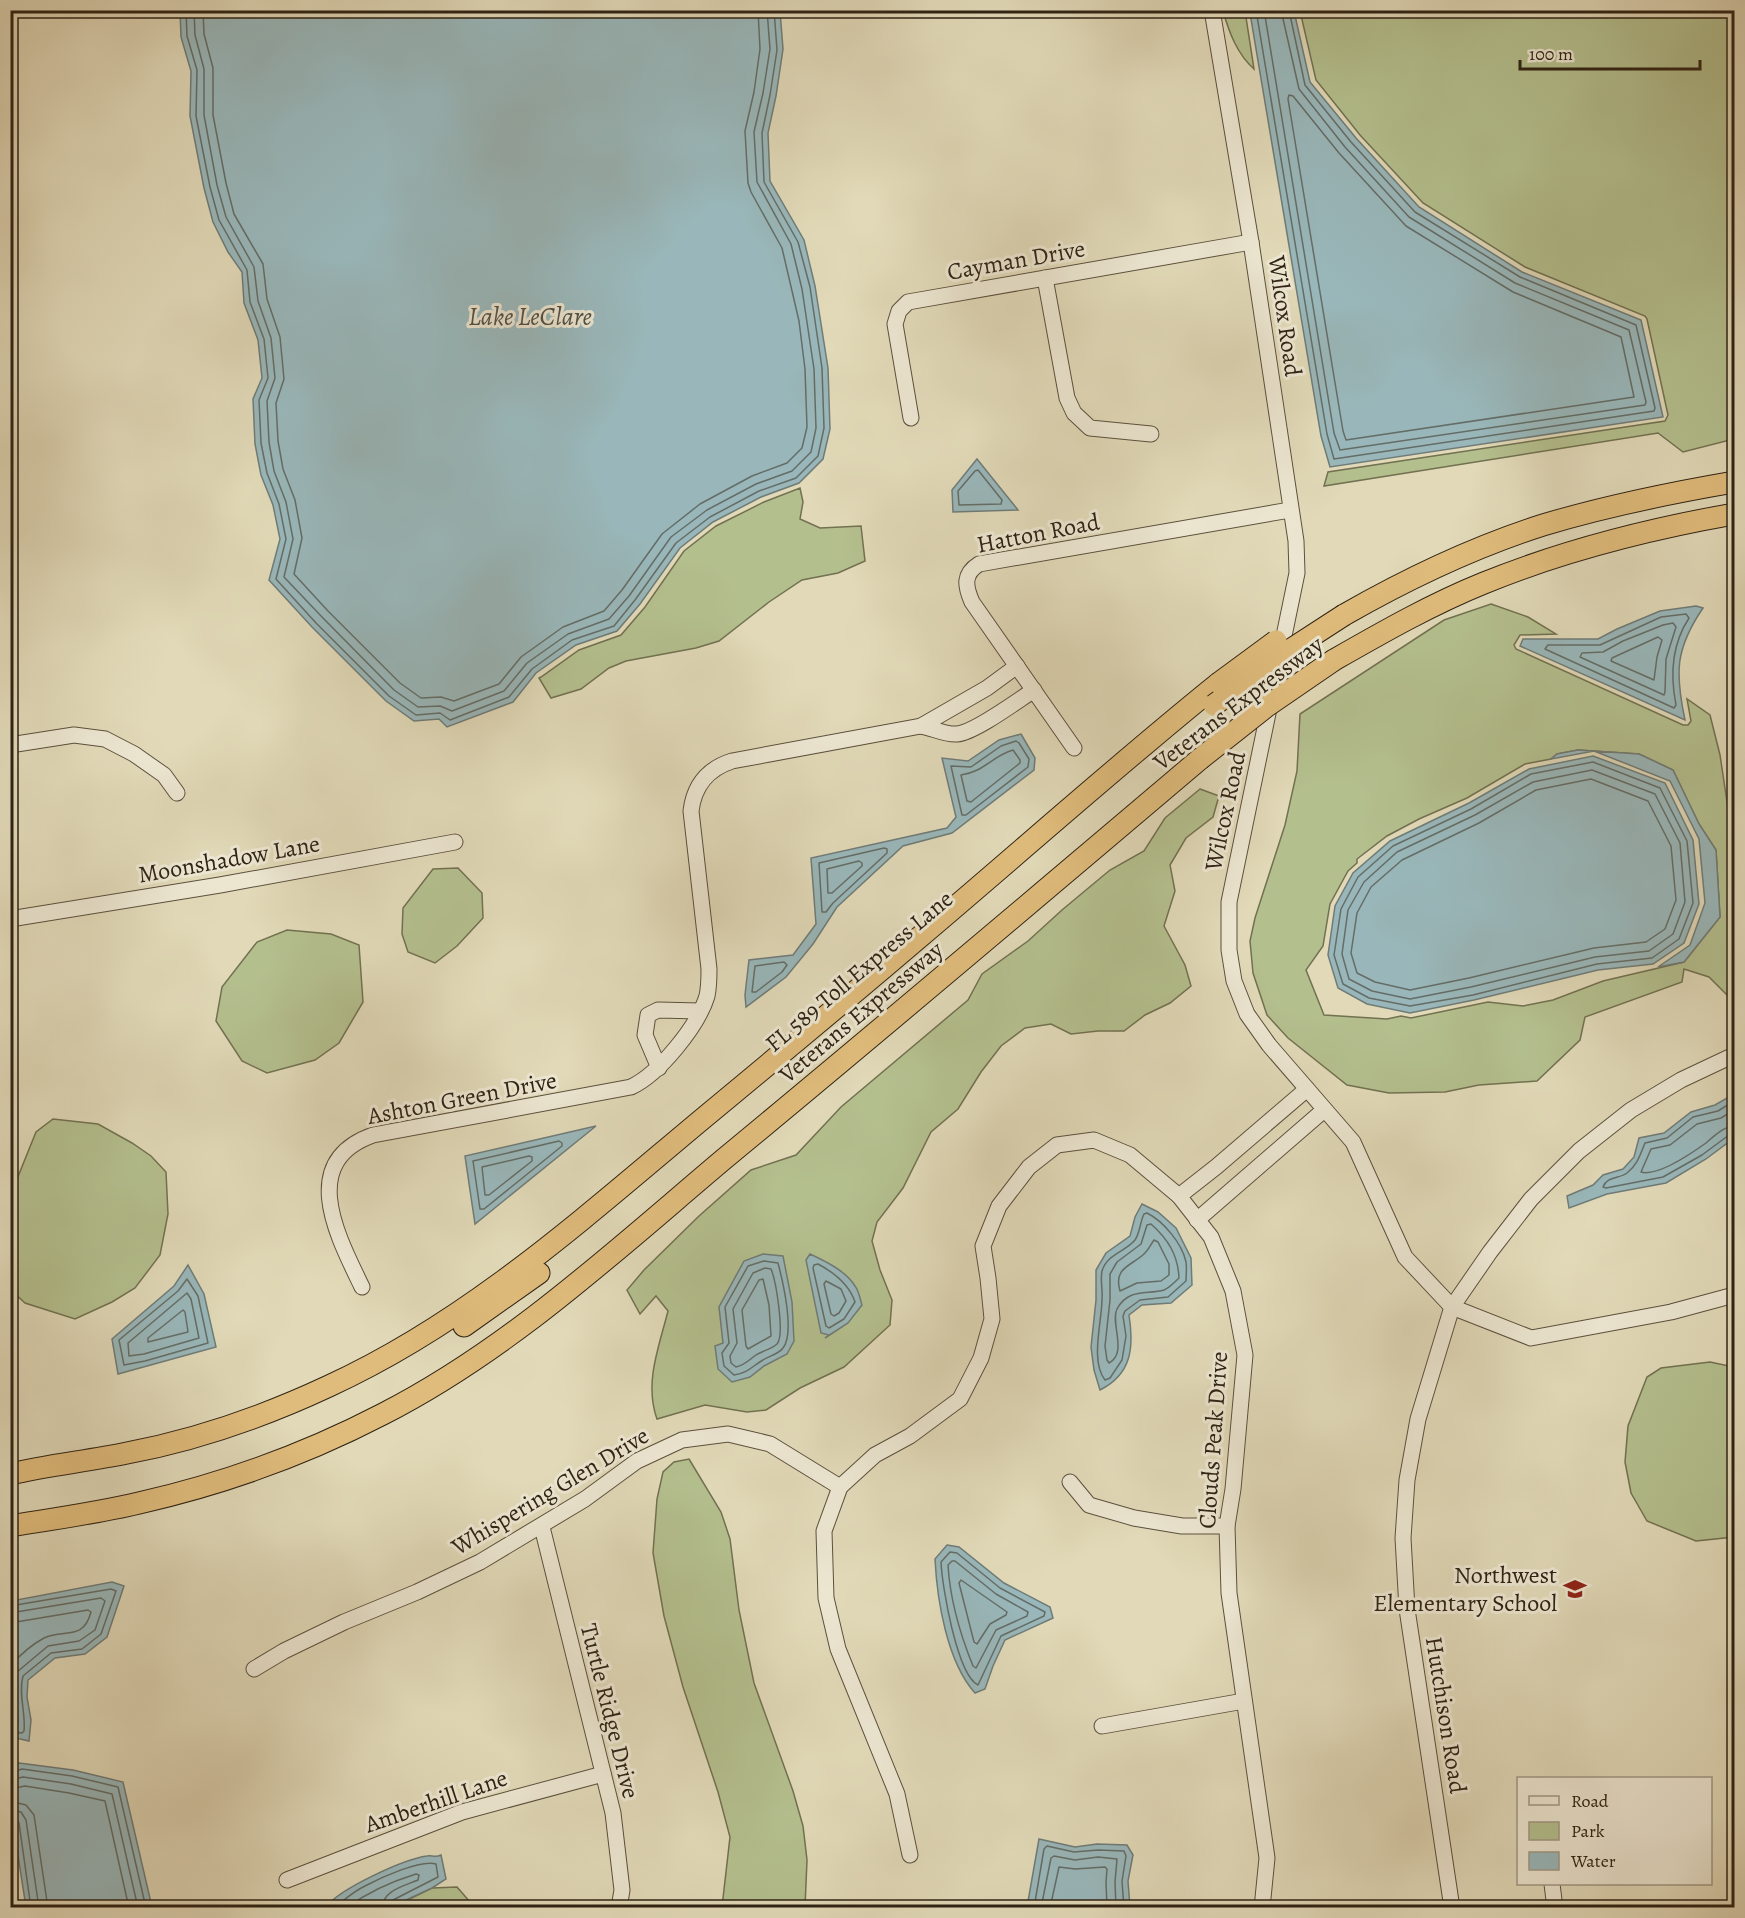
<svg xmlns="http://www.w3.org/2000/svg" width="1745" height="1918" viewBox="0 0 1745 1918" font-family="Alegreya,serif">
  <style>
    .green { fill: #b4bf8e; stroke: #727151; stroke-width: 1.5; fill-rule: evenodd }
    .water { fill: #99b7ba; stroke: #6f7c78; stroke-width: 1.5 }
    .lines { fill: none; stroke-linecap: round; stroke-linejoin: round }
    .shore { stroke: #646d67; stroke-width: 1.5 }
    .minor-casing { stroke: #5c503d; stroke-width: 17 }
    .highway-casing { stroke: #2f2314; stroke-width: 23 }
    .minor { stroke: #ece6d1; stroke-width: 15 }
    .highway { stroke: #e0bc7c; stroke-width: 21 }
    .highway-bridge-casing { stroke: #2f2314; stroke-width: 23; stroke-linecap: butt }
    .highway-bridge { stroke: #e0bc7c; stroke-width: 21 }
    .labels { text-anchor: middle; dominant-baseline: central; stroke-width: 6; stroke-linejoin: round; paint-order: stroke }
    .street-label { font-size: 24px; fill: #2f2314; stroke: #ece6d1 }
    .poi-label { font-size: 24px; fill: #2f2314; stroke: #ece6d1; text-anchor: end }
    .water-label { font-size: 26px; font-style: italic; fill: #4f4f46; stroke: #ece6d1 }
  </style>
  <rect width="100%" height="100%" fill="#e1d9b8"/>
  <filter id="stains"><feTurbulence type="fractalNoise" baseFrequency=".00333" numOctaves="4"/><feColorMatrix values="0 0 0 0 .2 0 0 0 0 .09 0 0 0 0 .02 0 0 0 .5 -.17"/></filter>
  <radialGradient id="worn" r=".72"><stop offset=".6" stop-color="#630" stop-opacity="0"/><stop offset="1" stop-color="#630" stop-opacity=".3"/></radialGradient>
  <g class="green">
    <path d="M 1223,11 L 1245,11 L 1254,69 C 1237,54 1229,32 1223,11 Z"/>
    <polygon points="1300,11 1734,11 1734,439 1683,452 1658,433 1324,486 1328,472 1665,421 1668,415 1647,319 1645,316 1525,267 1423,203 1360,135 1316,80"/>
    <polygon points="800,488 803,502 800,519 820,528 861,526 865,561 838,573 802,580 769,602 719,641 696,648 626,661 609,668 581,689 551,698 539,678 541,677 579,650 621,635 645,607 684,551 716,526 764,502"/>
    <path d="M 1491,604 L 1528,617 L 1556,634 L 1520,635 L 1514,645 L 1516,649 L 1683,725 L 1688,725 L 1691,721 L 1687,699 L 1710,715 L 1720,755 L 1729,815 L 1728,847 L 1734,866 L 1734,1002 L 1709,977 L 1684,969 L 1682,982 L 1585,1017 L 1580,1040 L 1537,1081 L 1479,1085 L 1445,1092 L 1389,1093 L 1347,1085 L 1288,1038 L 1267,1015 L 1253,973 L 1250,941 L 1255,918 L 1285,825 L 1297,771 L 1300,714 L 1444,620 ZM 1578,750 L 1639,754 L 1673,770 L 1699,824 L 1716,850 L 1720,917 L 1684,962 L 1603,981 L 1553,1000 L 1523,1006 L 1488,1002 L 1411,1018 L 1401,1016 L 1387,1019 L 1324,1015 L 1306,970 L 1323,946 L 1330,904 L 1348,871 L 1357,863 L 1357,859 L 1387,836 L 1419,819 L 1467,798 L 1525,764 L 1551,759 L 1557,754 Z"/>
    <path d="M 1200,789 L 1219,796 L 1213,817 L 1186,838 L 1170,865 L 1175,891 L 1164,926 L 1185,965 L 1191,986 L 1170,1003 L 1145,1015 L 1124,1031 L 1098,1031 L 1071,1034 L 1051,1024 L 1025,1028 L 1001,1046 L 981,1072 L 958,1109 L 931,1132 L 903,1188 L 877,1222 L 872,1241 L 880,1270 L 892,1300 L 890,1325 L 844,1367 L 800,1388 L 766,1410 L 747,1412 L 705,1405 L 657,1419 C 644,1383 659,1347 668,1311 L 656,1296 L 640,1314 L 627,1290 L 644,1270 L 699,1216 L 751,1170 L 796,1155 L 841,1107 L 968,1000 L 982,974 L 1028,941 L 1062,910 L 1110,870 L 1144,851 L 1165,818 Z"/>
    <polygon points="458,868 482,893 483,918 457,946 435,963 408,952 402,934 403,908 433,869"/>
    <polygon points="287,930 331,934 359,945 363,1002 339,1043 315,1060 267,1073 242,1061 216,1021 222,987 257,942"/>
    <polygon points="53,1119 98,1124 132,1143 151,1156 166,1172 168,1214 160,1255 135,1288 112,1302 75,1319 25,1303 11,1290 11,1194 36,1132"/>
    <polygon points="1710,1362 1734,1367 1734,1537 1696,1541 1647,1521 1631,1493 1625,1462 1628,1426 1647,1377 1661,1368"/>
    <polygon points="689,1459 721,1512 730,1539 739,1610 754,1683 793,1791 803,1826 807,1860 805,1907 722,1907 730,1837 718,1792 683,1687 664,1616 653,1553 657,1499 663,1472 674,1462"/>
    <polygon points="457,1887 471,1903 472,1907 391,1908 432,1888"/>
  </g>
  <g class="water">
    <polygon points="180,11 780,11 783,49 776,96 768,133 770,181 804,240 815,286 828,368 830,429 823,459 799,483 761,497 713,522 680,548 640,604 617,631 576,645 536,673 513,702 447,727 439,719 414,721 386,701 312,627 269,580 280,539 273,505 261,475 255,444 253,399 262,378 258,340 244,303 242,272 228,252 213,222 204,188 190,116 191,71 181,37"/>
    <polygon points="1262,11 1294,11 1310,82 1356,138 1419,207 1522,272 1641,320 1663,417 1330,467 1321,436 1250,13"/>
    <polygon points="977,459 1018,510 953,512 952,490"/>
    <path d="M 1696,606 L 1703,608 C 1675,649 1675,673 1685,720 L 1520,646 L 1523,639 L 1598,639 L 1617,629 L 1660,611 Z"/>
    <polygon points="1021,734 1035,758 1034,770 952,833 903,846 837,907 813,944 786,977 746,1007 745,995 749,960 793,955 816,924 811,858 947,828 956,817 942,758 968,761 999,740"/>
    <polygon points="1578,750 1639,754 1673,770 1699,824 1716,850 1720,917 1684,962 1658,967 1690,945 1705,903 1699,839 1670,781 1594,751 1551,759 1557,754"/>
    <polygon points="1593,756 1665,783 1693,840 1699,904 1684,943 1653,964 1598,970 1474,1000 1410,1013 1367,1004 1338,988 1328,955 1335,906 1353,873 1390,841 1469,803 1529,769"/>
    <polygon points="1734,1094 1734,1138 1706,1159 1666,1183 1607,1194 1569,1208 1567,1196 1593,1185 1603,1175 1623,1169 1634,1157 1639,1138 1664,1133 1691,1112 1715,1105"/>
    <polygon points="596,1126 475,1224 465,1156"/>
    <path d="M 1142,1204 L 1158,1212 L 1176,1228 L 1191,1258 L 1192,1285 L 1171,1303 L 1142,1305 L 1129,1315 C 1134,1347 1132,1374 1100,1390 L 1094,1370 L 1091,1347 L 1096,1300 L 1096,1270 L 1106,1253 L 1130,1236 L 1135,1217 Z"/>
    <polygon points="763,1254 783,1256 792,1302 794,1341 787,1354 764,1366 750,1377 732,1382 718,1369 715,1346 723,1343 719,1307 744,1261"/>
    <path d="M 810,1254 C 825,1261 846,1271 855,1286 C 859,1291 860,1299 862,1305 L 848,1323 L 825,1338 L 829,1335 L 821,1333 L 806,1260 Z"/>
    <polygon points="188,1265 204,1294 216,1347 118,1374 112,1339 174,1286"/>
    <path d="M 947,1545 L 959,1547 L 1004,1583 L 1050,1607 L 1053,1618 L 1005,1640 L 993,1666 L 985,1689 L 975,1693 C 947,1662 937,1600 935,1559 Z"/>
    <polygon points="112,1582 124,1586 107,1637 85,1654 55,1658 28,1680 27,1697 31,1720 29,1741 11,1737 11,1601"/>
    <polygon points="19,1763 73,1770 123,1782 152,1907 26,1907 12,1817 11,1768"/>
    <polygon points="1039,1839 1075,1847 1097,1844 1127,1845 1133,1855 1128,1881 1130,1907 1027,1907"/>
    <path d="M 441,1855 L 446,1879 L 432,1888 L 391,1907 L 326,1907 C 339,1889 404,1859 427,1856 C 432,1855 435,1858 441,1855 Z"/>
  </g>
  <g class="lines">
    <g class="shore">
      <polyline points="186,10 187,36 197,70 196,116 210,187 219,220 247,270 250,302 264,339 268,378 259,400 261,443 267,473 279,504 286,539 276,579 316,623 389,696 416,715 440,713 450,720 509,697 532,669 572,640 614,626 635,600 676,543 710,517 759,491 796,478 818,456 824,428 822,368 810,287 798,242 764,182 762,133 770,95 777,50 774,10"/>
      <polyline points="194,10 195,35 204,69 204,115 217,185 226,217 254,267 258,301 271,338 275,378 267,401 269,442 274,471 286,502 293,539 284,577 322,617 394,690 418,707 440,706 452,711 504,691 527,663 568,634 609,619 629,596 671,537 707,510 756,484 792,471 811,452 816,428 814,369 802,289 791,244 757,182 754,132 763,93 770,49 767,10"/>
      <polyline points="203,10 204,34 213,68 213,115 226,183 234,214 263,264 267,299 280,337 284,379 276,403 278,441 283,469 295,500 302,538 294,574 328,611 400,683 421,698 441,697 454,701 499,684 521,657 563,627 604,611 622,590 662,534 700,504 752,476 787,463 802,448 807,427 805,369 799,321 782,248 751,192 748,183 745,131 754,92 760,49 758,10"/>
      <polyline points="1256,10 1327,434 1334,459 1654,411 1655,408 1636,325 1520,277 1415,212 1351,142 1305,85 1289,10"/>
      <polyline points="1264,10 1334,433 1340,450 1645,405 1646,402 1629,330 1515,283 1409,217 1345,147 1299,89 1281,10"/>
      <polygon points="1289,95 1293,96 1339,153 1406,226 1513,292 1621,337 1634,397 1346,440 1343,431 1288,99"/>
      <polygon points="978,470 1002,500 1001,504 959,505 958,491 975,471"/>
      <path d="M 1686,614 L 1689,618 C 1672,644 1670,675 1676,705 L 1674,708 L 1545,649 L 1548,645 L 1600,645 L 1661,617 Z"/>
      <polygon points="1673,623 1676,627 1666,659 1665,692 1664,695 1580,657 1582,653 1603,652 1623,641 1663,625"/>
      <polygon points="1658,637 1662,640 1657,657 1654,680 1611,661 1612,658"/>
      <polygon points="1016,741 1019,743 1029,759 1028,767 966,815 962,815 951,766 971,767 1001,746"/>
      <path d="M 1013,750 L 1020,760 L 1020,763 L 971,802 L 967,801 L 961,775 C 984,772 992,756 1013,750 Z"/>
      <polygon points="1593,762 1660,788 1687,841 1693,903 1679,939 1652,958 1597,964 1473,995 1410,1006 1369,998 1343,984 1334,955 1341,909 1358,877 1393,846 1471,809 1531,774"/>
      <polygon points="1592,770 1655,794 1680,843 1685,902 1673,934 1649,951 1595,957 1471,987 1410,999 1372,991 1349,979 1342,954 1348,910 1364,882 1397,852 1475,815 1533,782"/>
      <polygon points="1591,779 1648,801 1671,846 1676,900 1665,929 1646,942 1594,948 1469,978 1410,990 1375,982 1357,973 1351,953 1357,913 1371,887 1402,860 1479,823 1536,790"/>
      <polygon points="884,848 887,849 887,853 833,903 826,912 822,912 819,863"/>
      <polygon points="859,861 862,863 862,866 832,893 828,893 827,869"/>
      <polygon points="784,962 787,965 782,972 756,992 752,992 755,966"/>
      <path d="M 1734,1101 L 1718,1111 L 1693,1117 L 1667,1138 L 1645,1143 C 1640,1155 1638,1164 1627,1173 C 1619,1179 1607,1176 1603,1187 L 1606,1188 L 1663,1177 L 1702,1155 L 1729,1135 L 1734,1134"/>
      <path d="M 1734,1110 L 1721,1118 L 1697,1124 L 1670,1145 L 1651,1149 L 1641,1172 C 1658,1177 1692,1153 1706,1143 C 1714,1136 1723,1127 1734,1126"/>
      <polygon points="559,1141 562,1143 562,1146 484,1209 480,1209 473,1161"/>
      <polygon points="529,1156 532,1157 532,1161 489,1195 485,1195 482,1167"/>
      <path d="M 1147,1213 C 1163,1221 1182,1243 1186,1262 C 1187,1268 1186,1275 1186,1281 L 1168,1297 L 1140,1300 L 1125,1311 L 1123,1316 L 1126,1336 L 1122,1360 L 1110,1378 L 1105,1380 C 1090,1361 1102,1322 1102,1299 C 1103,1291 1100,1280 1102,1271 C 1107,1254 1125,1252 1135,1240 C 1140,1233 1140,1222 1144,1214 Z"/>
      <path d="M 1151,1224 C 1168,1239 1178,1255 1179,1278 C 1175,1282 1169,1288 1164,1290 C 1147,1295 1128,1288 1117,1309 C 1110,1323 1128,1353 1109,1363 L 1107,1360 L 1105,1346 L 1110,1300 L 1110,1274 L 1117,1262 L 1141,1244 L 1147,1225 Z"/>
      <path d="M 1154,1240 L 1158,1242 L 1169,1264 L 1169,1275 L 1161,1281 L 1137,1283 L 1120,1291 C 1113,1267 1132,1266 1145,1253 C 1149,1249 1151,1244 1154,1240 Z"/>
      <path d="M 764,1261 L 778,1263 C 783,1282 795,1333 783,1348 C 779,1354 769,1356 763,1360 C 751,1367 748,1373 734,1375 L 724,1366 L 722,1353 L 729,1343 L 725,1307 L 748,1266 Z"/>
      <path d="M 818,1264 C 835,1273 849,1284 855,1302 L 844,1319 L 829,1328 L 826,1326 L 813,1268 L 814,1265 Z"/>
      <path d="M 765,1268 L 771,1269 C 776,1281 785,1335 777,1344 C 772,1349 762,1351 756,1355 C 749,1360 745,1365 736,1367 L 731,1363 L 730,1356 L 737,1343 L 733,1309 L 753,1273 Z"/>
      <polygon points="187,1279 198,1296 208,1343 145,1361 124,1365 119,1340 178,1291"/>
      <polygon points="763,1279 769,1305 771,1336 748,1349 746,1346 742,1310 759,1280"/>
      <polygon points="826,1281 841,1289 846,1301 839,1313 834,1316 831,1314 824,1284"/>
      <polygon points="187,1293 191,1299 199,1338 144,1354 129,1356 128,1343"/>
      <polygon points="183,1310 185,1312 188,1332 148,1342 148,1338"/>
      <path d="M 950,1552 L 957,1553 L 1000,1588 L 1045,1612 L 1044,1616 L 1001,1636 L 978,1685 C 957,1675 942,1586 941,1562 Z"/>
      <path d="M 952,1561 L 955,1561 L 996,1594 L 1028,1612 L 1027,1616 L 996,1630 L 976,1668 L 973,1666 C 960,1634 950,1599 948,1565 Z"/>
      <polygon points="961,1580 1007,1612 1006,1615 990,1624 977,1644 974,1642 959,1583"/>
      <path d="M 10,1606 L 111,1589 L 116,1591 L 101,1634 L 82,1649 L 51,1653 L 23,1676 C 18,1694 26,1713 24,1731 L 22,1733 L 10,1732"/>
      <polyline points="10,1613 101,1598 105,1601 95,1630 79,1641 48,1646 17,1672 15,1679 14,1697 18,1722 16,1724 10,1724"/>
      <path d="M 10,1623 L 88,1610 L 91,1612 C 83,1642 64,1628 44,1638 C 33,1644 19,1656 10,1666"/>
      <polyline points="10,1773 22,1769 72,1776 118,1787 146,1908"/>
      <polyline points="10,1780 23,1777 71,1784 112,1794 138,1908"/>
      <polyline points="10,1789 25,1786 69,1793 105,1801 129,1908"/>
      <polyline points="10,1801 26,1805 34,1815 48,1908"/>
      <polyline points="10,1810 21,1812 26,1820 39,1908"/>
      <polyline points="10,1817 16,1818 19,1823 31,1908"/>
      <path d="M 334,1908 C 344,1900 354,1891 365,1886 C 380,1878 421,1859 436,1864 L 438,1877 L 393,1900 L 390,1908"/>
      <path d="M 346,1908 C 368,1892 390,1882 416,1874 L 419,1875 L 418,1880 C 404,1886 383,1890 382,1908"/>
      <polyline points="1034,1908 1044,1849 1047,1846 1074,1852 1098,1850 1124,1851 1126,1856 1122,1881 1124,1908"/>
      <polyline points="1041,1908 1051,1858 1054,1856 1075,1860 1098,1857 1117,1859 1115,1882 1116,1908"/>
      <polyline points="1050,1908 1059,1867 1075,1869 1105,1867 1107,1869 1106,1882 1107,1908"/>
    </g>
    <g class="minor-casing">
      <g id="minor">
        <polyline points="1212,10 1251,242 1296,541 1297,573 1229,902 1229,950 1234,981 1247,1014 1269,1045 1353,1142 1405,1257 1452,1307 1531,1338 1671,1312 1734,1295"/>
        <polyline points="1045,278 1067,398 1074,413 1090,428 1151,434"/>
        <polyline points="911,418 895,324 899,311 908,302 1251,242"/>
        <path d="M 1017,666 L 987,688 L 921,726 C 933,728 945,735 957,734 C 974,733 1017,701 1034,690"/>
        <polyline points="10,745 74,735 105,739 134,754 164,775 177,793"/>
        <path d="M 1074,748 L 972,602 C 965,586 963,574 979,564 L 1290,510"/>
        <polyline points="10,919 220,885 455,842"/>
        <polyline points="659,1068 645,1035 648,1015 658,1010 700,1011"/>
        <polyline points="1179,1196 1216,1167 1307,1089"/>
        <polyline points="1197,1220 1324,1110"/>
        <path d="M 362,1287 C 338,1237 297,1162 373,1135 L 631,1087 C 659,1074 698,1026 707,996 C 709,987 709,978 709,969 L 691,811 C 694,786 707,769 732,761 L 921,726"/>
        <polyline points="1070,1482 1089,1505 1134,1518 1182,1526 1227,1526"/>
        <polyline points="542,1527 613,1813 622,1890 619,1908"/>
        <polyline points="254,1669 284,1651 344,1622 417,1592 480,1562 585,1499 637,1461 682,1440 728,1434 770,1444 840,1487"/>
        <polyline points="1102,1726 1244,1701"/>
        <polyline points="910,1855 897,1794 838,1649 826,1598 824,1531 840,1487 875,1455 910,1436 960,1399 981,1358 992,1319 988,1278 983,1246 999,1206 1029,1167 1057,1145 1094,1140 1130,1155 1179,1196 1211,1237 1233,1291 1245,1355 1233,1489 1227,1526 1229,1593 1267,1858 1262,1908"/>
        <polyline points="287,1880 462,1812 603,1774"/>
        <polyline points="1552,1884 1555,1908"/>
        <polyline points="1452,1908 1407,1609 1403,1538 1407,1480 1418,1419 1452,1307 1490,1252 1531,1199 1579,1151 1631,1110 1681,1080 1734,1055"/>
      </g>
    </g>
    <g class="highway-casing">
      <g id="highway">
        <path d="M 1344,615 C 1407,579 1474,547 1543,525 C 1606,506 1670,493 1734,482"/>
        <path d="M 1334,660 C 1383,632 1432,604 1484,583 C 1565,550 1649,529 1734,514"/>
        <polyline points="464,1326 539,1273"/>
        <path d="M 10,1474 C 49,1465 88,1461 127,1453 C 196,1440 265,1416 329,1386 C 471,1321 587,1215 706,1116 C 776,1058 846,1000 915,941 C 1017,855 1116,766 1219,683"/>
        <path d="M 10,1526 C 53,1519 97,1513 139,1503 C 223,1484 306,1454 383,1414 C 510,1349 616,1250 724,1159 C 884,1027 1042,893 1200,759"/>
      </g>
    </g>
    <use href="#minor" class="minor"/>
    <use href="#highway" class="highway"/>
    <g class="highway-bridge-casing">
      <g id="highway-bridge">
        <polyline points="1219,683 1276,641"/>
        <polyline points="1214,705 1276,659 1344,615"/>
        <polyline points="1200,759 1267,706 1334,660"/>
      </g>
    </g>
    <use href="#highway-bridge" class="highway-bridge"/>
  </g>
  <defs>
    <g id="school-bare" transform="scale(1.8)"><path d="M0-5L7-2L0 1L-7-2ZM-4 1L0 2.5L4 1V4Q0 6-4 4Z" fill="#8f2418" stroke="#ece6d1" stroke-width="2.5" paint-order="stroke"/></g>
  </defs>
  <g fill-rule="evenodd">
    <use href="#school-bare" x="1575" y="1589"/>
  </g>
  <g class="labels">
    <g class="street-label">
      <text transform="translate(1016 260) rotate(-10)">Cayman Drive</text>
      <text transform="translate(1285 316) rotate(82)">Wilcox Road</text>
      <text transform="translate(1038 533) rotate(-11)">Hatton Road</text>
      <text transform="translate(1238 703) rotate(-37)">Veterans Expressway</text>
      <text transform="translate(1225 811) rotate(-78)">Wilcox Road</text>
      <text transform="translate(229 859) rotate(-10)">Moonshadow Lane</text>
      <text transform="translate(859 971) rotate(-40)">FL 589 Toll Express Lane</text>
      <text transform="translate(861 1012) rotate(-40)">Veterans Expressway</text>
      <text transform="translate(462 1098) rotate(-11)">Ashton Green Drive</text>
      <text transform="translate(1213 1440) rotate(-86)">Clouds Peak Drive</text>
      <text transform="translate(550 1491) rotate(-31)">Whispering Glen Drive</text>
      <text transform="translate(610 1711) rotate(76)">Turtle Ridge Drive</text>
      <text transform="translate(1446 1715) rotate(81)">Hutchison Road</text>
      <text transform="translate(436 1801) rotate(-19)">Amberhill Lane</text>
    </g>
    <g class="poi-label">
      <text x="1557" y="1575">Northwest<tspan x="1557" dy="28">Elementary School</tspan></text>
    </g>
    <g class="water-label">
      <text x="530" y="316">Lake LeClare</text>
    </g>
  </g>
  <rect width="1745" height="1918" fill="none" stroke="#e1d9b8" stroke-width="36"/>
  <rect x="12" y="12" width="1721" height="1894" fill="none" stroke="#2f2314" stroke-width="3"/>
  <rect x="18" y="18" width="1709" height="1882" fill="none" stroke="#2f2314" stroke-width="1.5"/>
  <rect x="1517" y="1777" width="195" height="108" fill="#ece6d1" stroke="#a09885" stroke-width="1.5"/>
  <rect x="1529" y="1796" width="30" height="9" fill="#ece6d1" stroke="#a09885" stroke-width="1.5"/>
  <text x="1571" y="1807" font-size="18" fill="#2f2314">Road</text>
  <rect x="1529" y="1822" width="30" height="18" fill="#b4bf8e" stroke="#a09885" stroke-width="1.5"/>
  <text x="1571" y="1837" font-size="18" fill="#2f2314">Park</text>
  <rect x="1529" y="1852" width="30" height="18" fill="#99b7ba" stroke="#a09885" stroke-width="1.5"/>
  <text x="1571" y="1867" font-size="18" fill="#2f2314">Water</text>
  <path d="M1520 60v9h180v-9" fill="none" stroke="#2f2314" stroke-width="3"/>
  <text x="1529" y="60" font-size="18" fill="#2f2314" stroke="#ece6d1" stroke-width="4.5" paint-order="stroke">100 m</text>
  <rect width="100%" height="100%" filter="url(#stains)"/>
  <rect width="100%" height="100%" fill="url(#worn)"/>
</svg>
